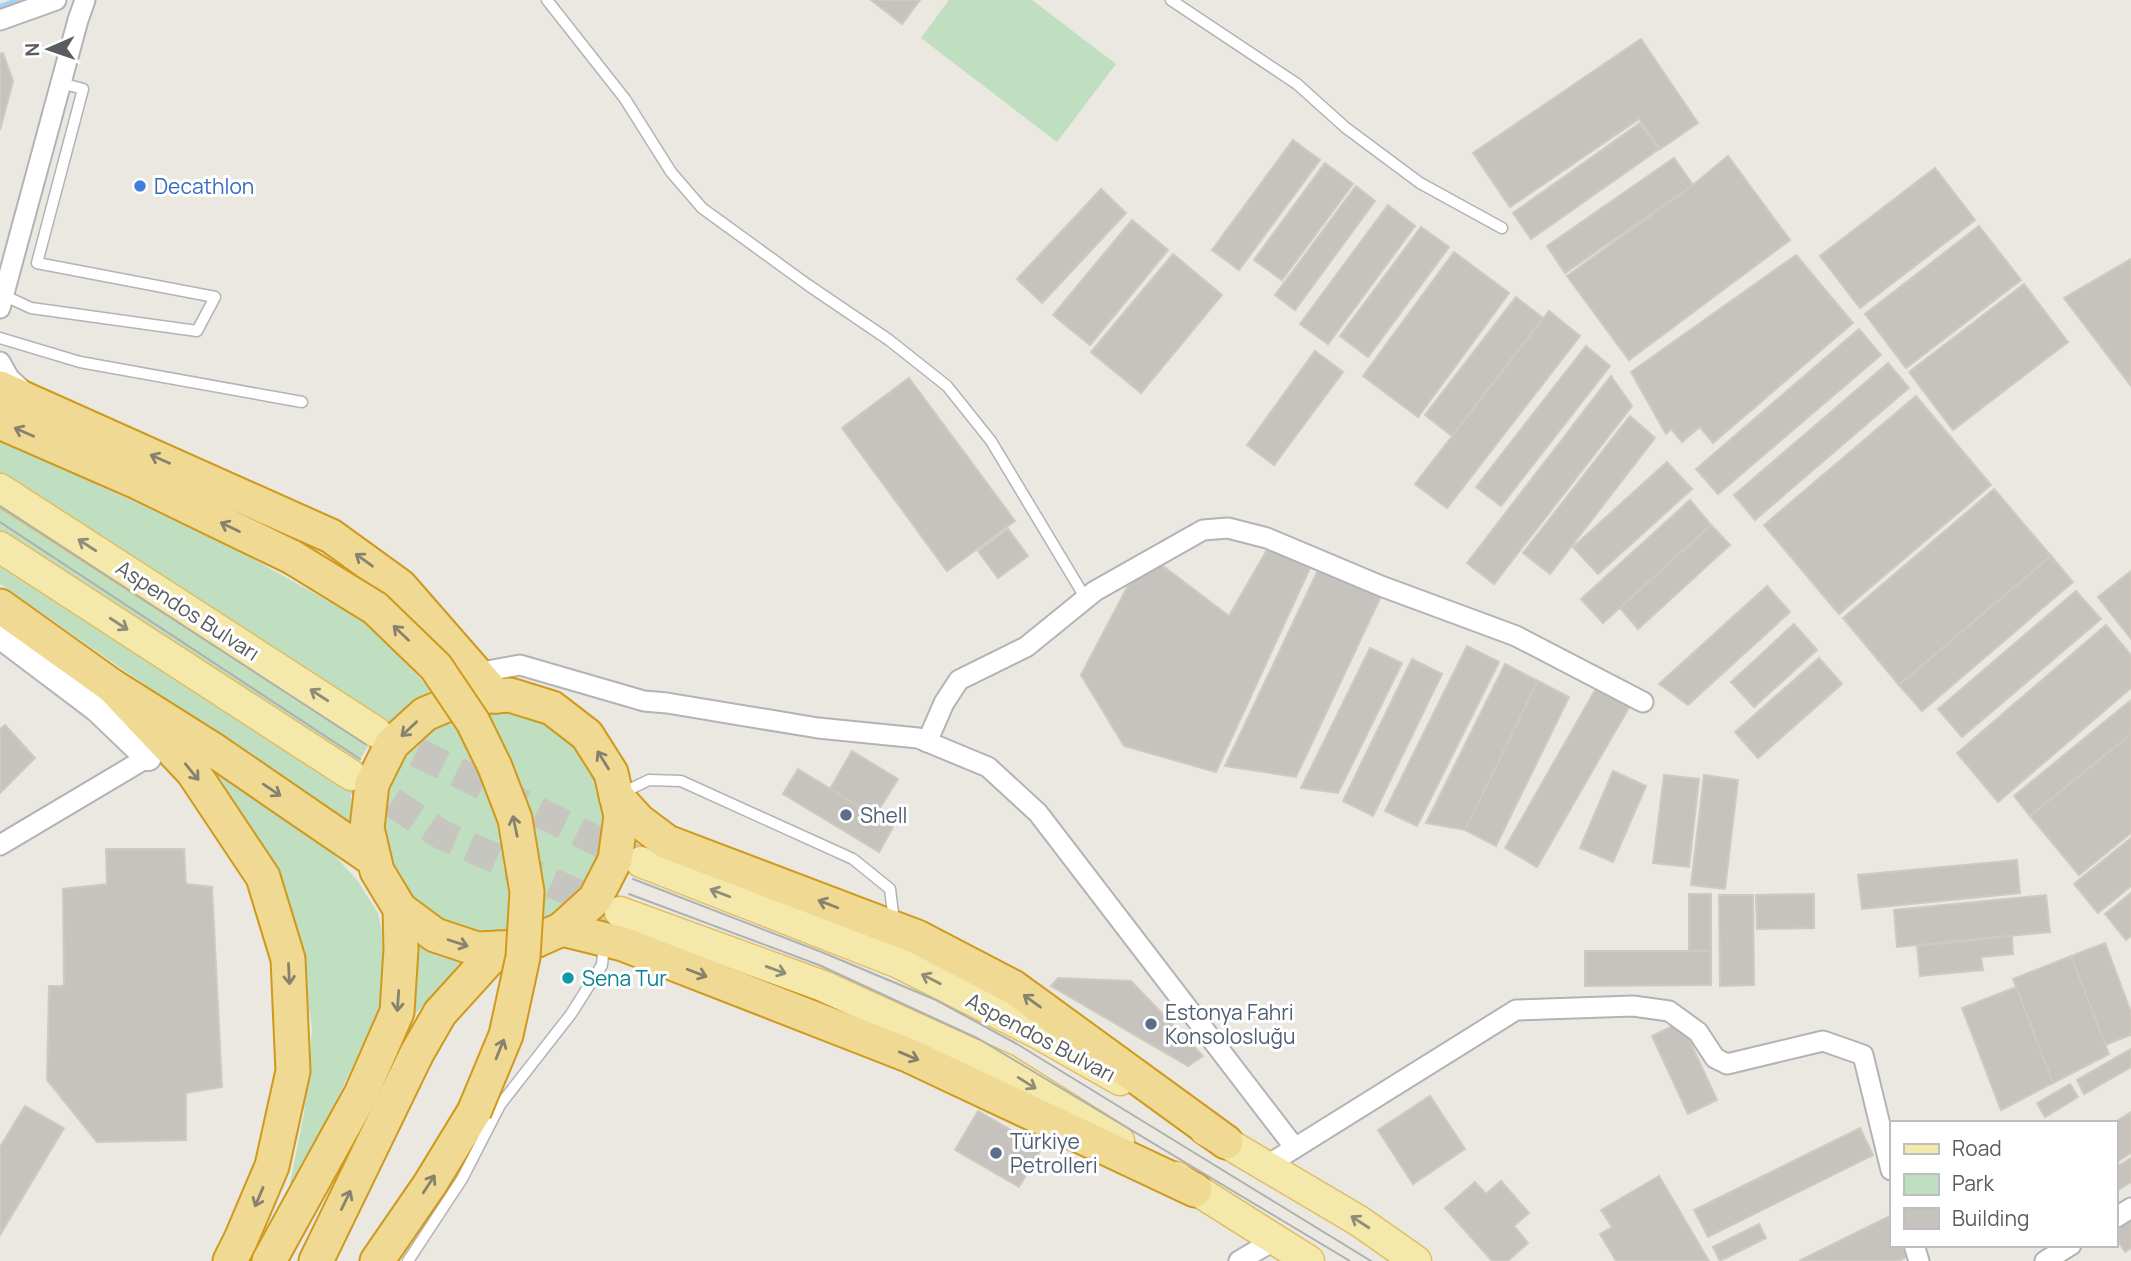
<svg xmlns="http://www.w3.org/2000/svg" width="2131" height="1261" viewBox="0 0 2131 1261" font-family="Manrope,sans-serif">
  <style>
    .green { fill: #bfdfc0 }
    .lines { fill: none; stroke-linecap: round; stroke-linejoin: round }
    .stream { stroke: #a7d1f4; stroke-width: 6 }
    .building { fill: #c6c3be; stroke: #cecac0; stroke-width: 2 }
    .primary-tunnel { stroke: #c6c5c0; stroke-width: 30; stroke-dasharray: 30 15; stroke-linecap: butt }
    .lane-casing { stroke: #b1b3b7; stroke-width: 13 }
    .street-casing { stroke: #b1b3b7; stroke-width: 23 }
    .secondary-casing { stroke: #b2b5b9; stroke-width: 30 }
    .primary-casing { stroke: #dfbe65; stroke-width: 33 }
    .highway-casing { stroke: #d0991b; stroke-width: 37 }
    .lane { stroke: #fff; stroke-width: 10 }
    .street { stroke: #fff; stroke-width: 19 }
    .secondary { stroke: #fff; stroke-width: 26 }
    .primary { stroke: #f4e9ab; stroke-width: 30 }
    .highway { stroke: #efd993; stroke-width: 33 }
    .tram { stroke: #afb0b0; stroke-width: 2 }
    .highway-bridge-casing { stroke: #d0991b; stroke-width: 37; stroke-linecap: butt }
    .highway-bridge { stroke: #efd993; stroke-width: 33 }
    .oneway { stroke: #86826f }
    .oneway2 { stroke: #8f8d7a }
    .shop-dot { fill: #3f7fe0; stroke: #fff; stroke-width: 2.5 }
    .service-dot { fill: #5c6f8a; stroke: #fff; stroke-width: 2.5 }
    .culture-dot { fill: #0f9aa8; stroke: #fff; stroke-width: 2.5 }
    .labels { text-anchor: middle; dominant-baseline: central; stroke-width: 6; stroke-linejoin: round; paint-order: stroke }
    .shop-label { font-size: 21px; fill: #366cbe; stroke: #fff; text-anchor: start }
    .street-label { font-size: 21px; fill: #595c60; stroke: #fff }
    .service-label { font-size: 21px; fill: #4e5e75; stroke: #fff; text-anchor: start }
    .culture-label { font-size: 21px; fill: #0d838f; stroke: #fff; text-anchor: start }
  </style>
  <rect width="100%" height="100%" fill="#eae8e0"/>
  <g class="green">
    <polygon points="949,0 1032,0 1116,64 1057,142 921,38"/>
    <path d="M 0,440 L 230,546 L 369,624 L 431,690 C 398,714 364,737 353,779 C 349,794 352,813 351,828 L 0,584 Z"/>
    <circle cx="496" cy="823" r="113"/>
    <polygon points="211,765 326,846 357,880 378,913 388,960 383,1002 285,1209 304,1113 312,1029 299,940 268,859"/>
    <polygon points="414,939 467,962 428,999 408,1023 416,981"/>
  </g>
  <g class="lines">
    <polyline class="stream" points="0,7 20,0"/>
  </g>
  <g class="building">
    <polygon points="871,0 920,0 902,24"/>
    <polygon points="1641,39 1698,123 1660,149 1639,119 1510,207 1473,153"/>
    <polygon points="3,53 13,81 0,130 0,54"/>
    <polygon points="1640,123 1659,149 1531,239 1513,213"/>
    <polygon points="1293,140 1320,160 1239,270 1212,250"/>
    <polygon points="1728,156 1790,240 1629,360 1567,276 1693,185"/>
    <polygon points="1674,158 1693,185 1565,273 1547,246"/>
    <polygon points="1325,163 1353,184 1282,280 1254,260"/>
    <polygon points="1935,168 1975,220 1860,308 1820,256"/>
    <polygon points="1356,186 1375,201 1295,310 1275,295"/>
    <polygon points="1101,189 1126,213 1042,303 1017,279"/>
    <polygon points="1388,205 1415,226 1328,344 1300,324"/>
    <polygon points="1132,220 1168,250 1090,345 1053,315"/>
    <polygon points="1979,226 2021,280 1906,368 1865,314"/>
    <polygon points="1421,227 1449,247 1368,357 1340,336"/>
    <polygon points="1454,252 1509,293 1418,417 1363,376"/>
    <polygon points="1173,254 1222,295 1141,393 1091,352"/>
    <polygon points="1796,255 1853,323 1713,443 1700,427 1682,442 1671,429 1666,434 1631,372"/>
    <polygon points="2131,259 2131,386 2064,298"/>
    <polygon points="2024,284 2068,342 1953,430 1909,372"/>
    <polygon points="1516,297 1543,318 1452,436 1425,415"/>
    <polygon points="1549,311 1580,336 1447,508 1415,484"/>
    <polygon points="1859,329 1881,355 1718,494 1696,469"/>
    <polygon points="1586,346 1610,366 1501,506 1476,487"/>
    <polygon points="1315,351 1343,372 1274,465 1247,445"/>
    <polygon points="1888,363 1909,388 1755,520 1734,495"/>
    <polygon points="1611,376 1632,406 1494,584 1467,563"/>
    <polygon points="909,378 1015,521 947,571 842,428"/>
    <polygon points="1916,396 1991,485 1839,614 1764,525"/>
    <polygon points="1630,416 1655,438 1550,574 1523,553"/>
    <polygon points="1667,462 1692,489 1598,574 1573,547"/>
    <polygon points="1994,489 2051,556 1899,685 1843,618"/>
    <polygon points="1690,500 1711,525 1603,623 1581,599"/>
    <polygon points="1711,525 1730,545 1638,629 1620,608"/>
    <polygon points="1008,529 1028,556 998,578 978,551"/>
    <polygon points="1268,548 1311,566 1216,772 1124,746 1081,675 1130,582 1159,563 1229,616"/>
    <polygon points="2051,556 2073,582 1922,711 1899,685"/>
    <polygon points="1319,568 1382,594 1296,777 1225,766"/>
    <polygon points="2131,571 2131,639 2098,597"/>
    <polygon points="1767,586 1790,612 1688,705 1659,684"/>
    <polygon points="2076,591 2101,619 1962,737 1938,709"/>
    <polygon points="1794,624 1817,650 1754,707 1731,682"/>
    <polygon points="2106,625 2131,655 2131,688 1998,802 1957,753"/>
    <polygon points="1467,646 1499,662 1417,826 1385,811"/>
    <polygon points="1370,648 1402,663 1338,793 1301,788"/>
    <polygon points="1819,658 1842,684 1758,758 1735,732"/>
    <polygon points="1412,659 1442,674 1373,816 1343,801"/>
    <polygon points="1505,664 1538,681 1465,830 1426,823"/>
    <polygon points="1538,681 1569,697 1496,846 1465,830"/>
    <polygon points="1598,685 1631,704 1537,867 1505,848"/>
    <polygon points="2131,700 2131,734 2030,816 2014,796"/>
    <polygon points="5,725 35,758 0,793 0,729"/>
    <polygon points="2131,734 2131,833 2079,875 2030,816"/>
    <polygon points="852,751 898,779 875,816 830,789"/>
    <polygon points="798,769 893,827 879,852 783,794"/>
    <polygon points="1613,771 1646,786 1613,862 1580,848"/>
    <polygon points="1664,775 1699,779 1689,867 1653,863"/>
    <polygon points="1704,775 1738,780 1725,889 1691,885"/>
    <polygon points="2131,838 2131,886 2098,913 2074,884"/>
    <polygon points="106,849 184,849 186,884 212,887 222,1087 186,1093 186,1140 97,1142 47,1080 49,986 64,986 63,889 107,884"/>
    <polygon points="2017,860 2020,893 1862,909 1858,875"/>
    <polygon points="2131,893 2131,936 2126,940 2105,914"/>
    <rect x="1689" y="894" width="22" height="57"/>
    <polygon points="1814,894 1814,928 1757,929 1756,895"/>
    <polygon points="1719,895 1753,895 1754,985 1720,986"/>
    <polygon points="2046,895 2050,932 1897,947 1894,910"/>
    <polygon points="2012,936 2013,954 1981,957 1983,970 1920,976 1917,946"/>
    <polygon points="2105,943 2131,1012 2131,1035 2105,1045 2071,956"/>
    <polygon points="1585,951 1711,951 1711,985 1585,986"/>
    <polygon points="2071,956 2109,1054 2053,1083 2013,979"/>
    <polygon points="1058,978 1131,981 1203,1056 1188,1066 1051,986"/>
    <polygon points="2016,987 2053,1083 2001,1110 1962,1008"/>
    <polygon points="1681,1022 1717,1100 1688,1114 1652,1036"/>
    <polygon points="2131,1049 2131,1067 2084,1094 2077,1080"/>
    <polygon points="2070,1084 2078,1097 2045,1117 2037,1103"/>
    <polygon points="1430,1096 1465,1149 1413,1184 1378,1130"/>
    <polygon points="25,1106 64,1128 0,1235 0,1147"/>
    <polygon points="978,1111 1042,1148 1019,1187 955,1150"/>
    <polygon points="2131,1112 2131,1153 2115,1163 2114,1123"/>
    <polygon points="1860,1128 1873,1155 1708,1237 1694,1210"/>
    <polygon points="2131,1158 2131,1182 2115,1192 2115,1168"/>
    <polygon points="1659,1176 1709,1261 1616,1261 1600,1234 1612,1227 1601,1210"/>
    <polygon points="1501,1181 1529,1213 1514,1226 1528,1243 1508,1261 1492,1261 1445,1208 1475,1182 1486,1194"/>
    <polygon points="2131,1212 2131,1248 2125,1252 2115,1236 2115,1222"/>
    <polygon points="1888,1217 1891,1225 1891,1245 1901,1245 1907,1257 1899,1261 1799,1261"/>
    <polygon points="1759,1224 1766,1238 1720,1261 1713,1247"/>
  </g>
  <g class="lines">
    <g class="primary-tunnel">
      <polyline points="376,732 638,861"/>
      <polyline points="354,777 442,835 614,910"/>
    </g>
    <g class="lane-casing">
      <g id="lane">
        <polyline points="547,0 625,99 671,172 702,208 808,285 889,340 947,386 991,441 1086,599"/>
        <polyline points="1171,0 1297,84 1346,128 1420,183 1502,228"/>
        <polyline points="3,295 31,308 197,331 215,297 37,263 83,89 61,83"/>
        <polyline points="0,338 80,362 302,402"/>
        <polyline points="622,793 649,780 681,781 853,859 890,889 894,921"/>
        <polyline points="408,1261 462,1179 500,1105 571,1014 602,965 604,943"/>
      </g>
    </g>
    <g class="street-casing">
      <g id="street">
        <polyline points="0,20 56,0"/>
        <polyline points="0,308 78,20 85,0"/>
        <polyline points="0,362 9,378 22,390"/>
        <polyline points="476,673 520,665 644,701 667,703 818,728 918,738 988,767 1038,813 1295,1148"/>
        <polyline points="927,742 944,703 959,680 1026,647 1095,591 1203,530 1228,528 1267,538 1381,586 1516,636 1643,702"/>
        <polyline points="0,845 148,757"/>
        <polyline points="1266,1166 1516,1010 1633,1006 1669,1011 1698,1032 1715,1058 1727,1064 1823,1041 1863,1055 1891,1170"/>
        <polyline points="2115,1218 2131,1208"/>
        <polyline points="1914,1245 1919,1261"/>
        <polyline points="1239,1261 1275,1240"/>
        <polyline points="2045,1261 2071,1245"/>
      </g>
    </g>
    <g class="secondary-casing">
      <polyline id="secondary" points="0,635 98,709 148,757"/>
    </g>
    <g class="primary-casing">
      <g id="primary">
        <polyline points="0,489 376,732"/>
        <polyline points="0,547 351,775"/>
        <polyline points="641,862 899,963 1039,1034 1120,1080"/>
        <polyline points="620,912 823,986 1005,1069 1119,1141"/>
        <polyline points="1205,1130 1359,1221 1416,1261"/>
        <polyline points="1176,1177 1309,1261"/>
      </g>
    </g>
    <g class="highway-casing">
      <g id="highway">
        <polyline points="0,388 331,536 400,586 496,696"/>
        <polyline points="0,422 137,482 292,557"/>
        <polyline points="0,606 112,686 215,751 374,860"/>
        <polyline points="112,686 193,772 263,877 288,959 293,1071 272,1166 241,1239 230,1261"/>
        <polyline points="616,796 639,821 667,842 917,937 1013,987 1226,1142"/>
        <polyline points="562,929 623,944 908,1055 1195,1190"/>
        <polyline points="269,1261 361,1094 397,1012 401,949 400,909 377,871 367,828 372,784 392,744 425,714 466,697 496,696 510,695 552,708 587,735 611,773 621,816 615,860 595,899 562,929 522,947 477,949 435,935 400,909"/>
        <polyline points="316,1261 417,1053 440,1013 499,948"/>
        <polyline points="377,1261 430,1184 474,1112"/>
      </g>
    </g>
    <use href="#lane" class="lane"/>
    <use href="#street" class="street"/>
    <use href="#secondary" class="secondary"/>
    <use href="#primary" class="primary"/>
    <use href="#highway" class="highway"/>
    <g class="tram">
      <polyline points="0,506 365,744"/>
      <polyline points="0,522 360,759"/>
      <polyline points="633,879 824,953 936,1000 1017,1044 1371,1261"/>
      <polyline points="629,894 819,965 979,1039 1350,1261"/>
    </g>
    <g class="highway-bridge-casing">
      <polyline id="highway-bridge" points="292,557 375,608 436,667 473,722 495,767 515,819 527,892 523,957 506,1035 474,1112"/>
    </g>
    <use href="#highway-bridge" class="highway-bridge"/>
  </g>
  <defs><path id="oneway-shaft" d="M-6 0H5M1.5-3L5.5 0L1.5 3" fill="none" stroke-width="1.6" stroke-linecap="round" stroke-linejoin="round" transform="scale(1.75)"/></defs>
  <g class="oneway">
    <use href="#oneway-shaft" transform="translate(24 432) rotate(-156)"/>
    <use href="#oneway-shaft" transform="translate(160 459) rotate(-156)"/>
    <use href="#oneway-shaft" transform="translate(230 527) rotate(-154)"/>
    <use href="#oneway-shaft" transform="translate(364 560) rotate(-144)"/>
    <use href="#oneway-shaft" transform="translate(401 633) rotate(-136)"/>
    <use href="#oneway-shaft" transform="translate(409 729) rotate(137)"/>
    <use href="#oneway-shaft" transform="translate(603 760) rotate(-122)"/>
    <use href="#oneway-shaft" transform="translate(192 772) rotate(51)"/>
    <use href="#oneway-shaft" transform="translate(272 790) rotate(34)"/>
    <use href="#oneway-shaft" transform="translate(515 826) rotate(-102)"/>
    <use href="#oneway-shaft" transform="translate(828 904) rotate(-159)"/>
    <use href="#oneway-shaft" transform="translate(458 943) rotate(18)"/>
    <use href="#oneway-shaft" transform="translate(697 973) rotate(21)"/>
    <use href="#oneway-shaft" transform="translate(289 974) rotate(87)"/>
    <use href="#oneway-shaft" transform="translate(398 1001) rotate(94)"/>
    <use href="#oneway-shaft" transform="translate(1032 1001) rotate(-144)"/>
    <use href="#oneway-shaft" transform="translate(500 1049) rotate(-68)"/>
    <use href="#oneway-shaft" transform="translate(909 1056) rotate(23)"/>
    <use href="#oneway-shaft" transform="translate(429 1184) rotate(-57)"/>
    <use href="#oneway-shaft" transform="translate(259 1197) rotate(113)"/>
    <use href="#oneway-shaft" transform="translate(346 1200) rotate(-64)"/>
  </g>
  <g class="oneway2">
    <use href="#oneway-shaft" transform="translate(87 545) rotate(-147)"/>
    <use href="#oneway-shaft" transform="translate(119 624) rotate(33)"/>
    <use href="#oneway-shaft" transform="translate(319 695) rotate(-147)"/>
    <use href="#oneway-shaft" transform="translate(720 893) rotate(-159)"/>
    <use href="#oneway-shaft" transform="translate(776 970) rotate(20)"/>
    <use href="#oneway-shaft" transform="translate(931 979) rotate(-153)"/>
    <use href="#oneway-shaft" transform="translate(1027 1083) rotate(32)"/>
    <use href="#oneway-shaft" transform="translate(1360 1222) rotate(-147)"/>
  </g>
  <circle class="shop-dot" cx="140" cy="186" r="7"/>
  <g class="service-dot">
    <circle cx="846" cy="815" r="7"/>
    <circle cx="1151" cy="1024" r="7"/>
    <circle cx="996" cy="1153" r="7"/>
  </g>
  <circle class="culture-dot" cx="568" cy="978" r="7"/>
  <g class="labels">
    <g class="shop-label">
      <text x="154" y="186">Decathlon</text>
    </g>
    <g class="street-label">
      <text transform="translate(188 610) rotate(33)">Aspendos Bulvarı</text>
      <text transform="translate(1041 1037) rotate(28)">Aspendos Bulvarı</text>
    </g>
    <g class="service-label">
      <text x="860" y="815">Shell</text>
      <text x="1165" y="1012">Estonya Fahri<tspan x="1165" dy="24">Konsolosluğu</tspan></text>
      <text x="1010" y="1141">Türkiye<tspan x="1010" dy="24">Petrolleri</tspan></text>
    </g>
    <g class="culture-label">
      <text x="582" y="978">Sena Tur</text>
    </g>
  </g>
  <rect x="1890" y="1121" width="228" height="126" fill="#ffffff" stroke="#bdbebf" stroke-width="2"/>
  <rect x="1904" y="1144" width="35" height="10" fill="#f4e9ab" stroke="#bdbebf" stroke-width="2"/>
  <text x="1952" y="1156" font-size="21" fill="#595c60">Road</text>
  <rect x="1904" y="1174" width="35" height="21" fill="#bfdfc0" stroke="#bdbebf" stroke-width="2"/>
  <text x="1952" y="1191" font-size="21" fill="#595c60">Park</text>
  <rect x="1904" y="1208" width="35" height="21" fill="#c6c3be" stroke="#bdbebf" stroke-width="2"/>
  <text x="1952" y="1226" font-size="21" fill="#595c60">Building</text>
  <g transform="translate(49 49) rotate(268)" stroke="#ffffff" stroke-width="5" paint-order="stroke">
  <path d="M0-5L12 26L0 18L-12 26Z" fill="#595c60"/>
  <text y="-10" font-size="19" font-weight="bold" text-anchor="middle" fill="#595c60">N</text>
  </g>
</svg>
